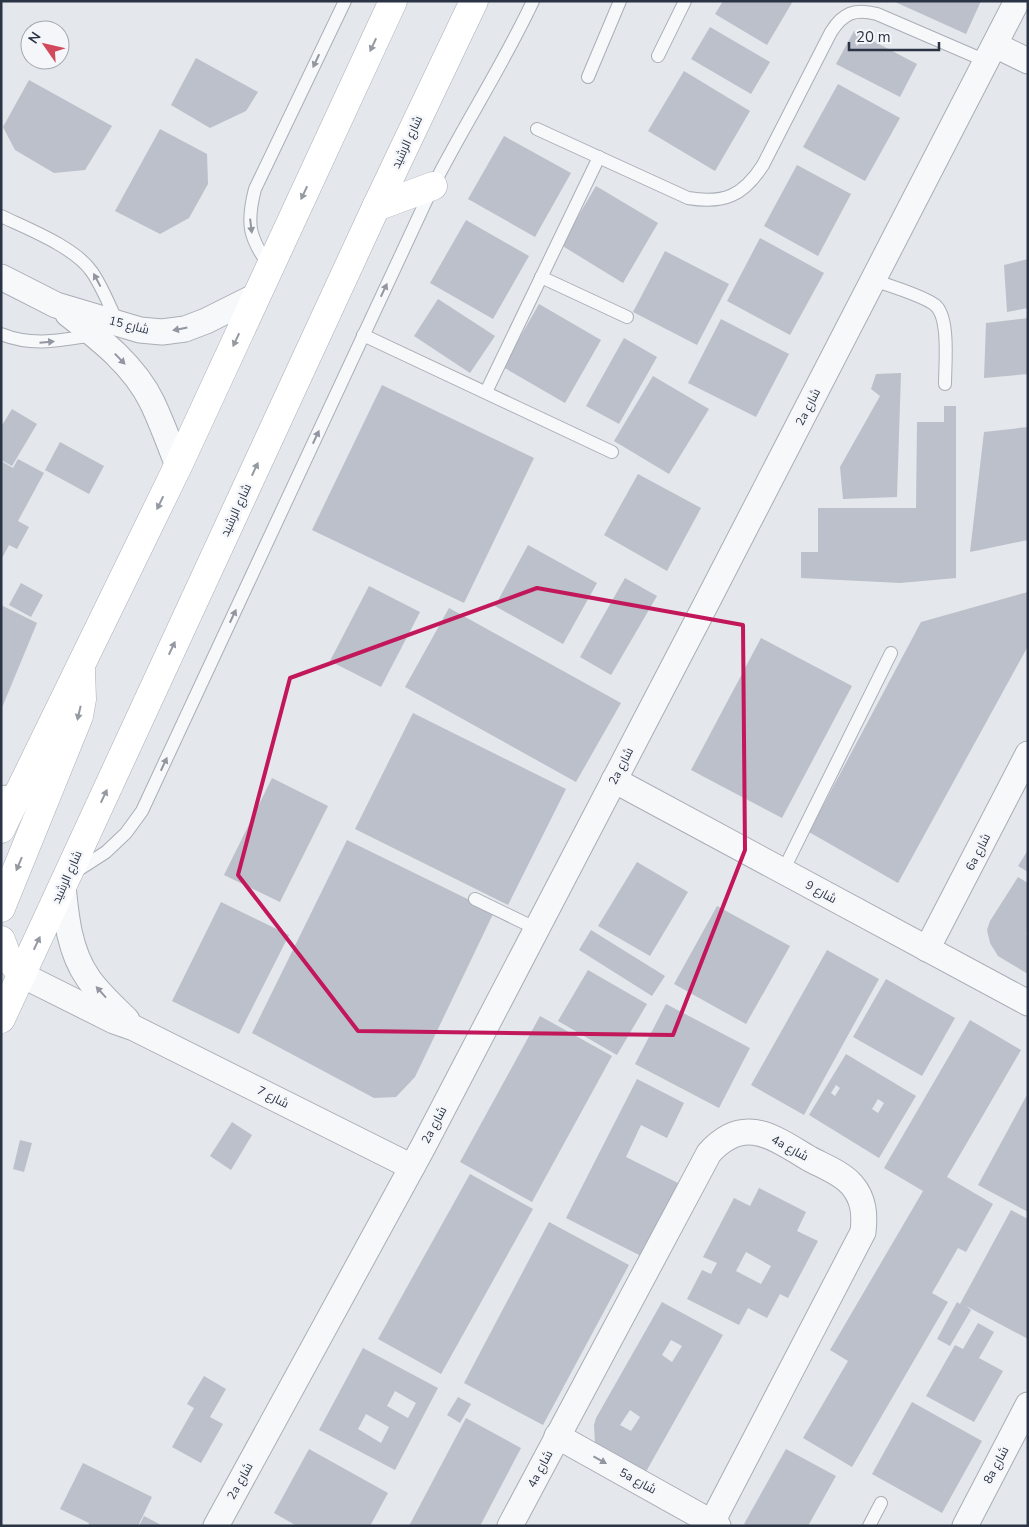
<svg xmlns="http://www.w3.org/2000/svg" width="1029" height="1527" viewBox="0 0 1029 1527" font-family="'Nunito Sans',Cairo,sans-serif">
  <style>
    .building { fill: #bbc0ca; fill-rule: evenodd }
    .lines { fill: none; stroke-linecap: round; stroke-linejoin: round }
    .lane-casing { stroke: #a9aeb7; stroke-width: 14 }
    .street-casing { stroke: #a9aeb7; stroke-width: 27 }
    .secondary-casing { stroke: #a9aeb7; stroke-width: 29 }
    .lane { stroke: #f7f8fa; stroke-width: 12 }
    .street { stroke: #f7f8fa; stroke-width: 25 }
    .secondary { stroke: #fff; stroke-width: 28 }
    .oneway { fill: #959aa2 }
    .oneway2 { fill: #9196a0 }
    .marked { fill: none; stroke: #c2185b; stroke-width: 4; stroke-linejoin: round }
    .labels { text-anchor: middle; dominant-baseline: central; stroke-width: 5; stroke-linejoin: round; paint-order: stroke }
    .street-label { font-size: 12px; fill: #2b3445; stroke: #f4f6f9 }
  </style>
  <rect width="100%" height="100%" fill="#e4e7ec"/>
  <g class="building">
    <polygon points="723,1 793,1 767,45 715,14"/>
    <polygon points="893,1 981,1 966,34"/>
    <polygon points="710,27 770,62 751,94 691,59"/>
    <polygon points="854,31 917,64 900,97 836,64"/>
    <polygon points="196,58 258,92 246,111 210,128 171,105"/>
    <polygon points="684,71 750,111 715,171 648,131"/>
    <polygon points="29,80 112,126 85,170 54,173 15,150 3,127"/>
    <polygon points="838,84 900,118 865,181 803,147"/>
    <polygon points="160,129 207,154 208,184 189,218 160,234 115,211"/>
    <polygon points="504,136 571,173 535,237 468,199"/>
    <polygon points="797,165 851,194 818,256 764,226"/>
    <polygon points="596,186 658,223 623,283 561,245"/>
    <polygon points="466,220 529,256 493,319 430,283"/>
    <polygon points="760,238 824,273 790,335 727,301"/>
    <polygon points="665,251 729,284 697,345 633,312"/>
    <polygon points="1028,259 1028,308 1007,312 1004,265"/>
    <polygon points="438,299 495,336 470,373 414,336"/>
    <polygon points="539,304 601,340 565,403 503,367"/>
    <polygon points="1028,318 1028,374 984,378 986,323"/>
    <polygon points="721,319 789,354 756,417 688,383"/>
    <polygon points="624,338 657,357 619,424 586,406"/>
    <polygon points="901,373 897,497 843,499 840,467 880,396 871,389 876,374"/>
    <polygon points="653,376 709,409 669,474 614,441"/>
    <polygon points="382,385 534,458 464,603 312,530"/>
    <polygon points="944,406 956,406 956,578 900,583 801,578 801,552 818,552 818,508 916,508 917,422 944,422"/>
    <polygon points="12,409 37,424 12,466 1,460 1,427"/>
    <polygon points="1028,427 1028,540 970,552 984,432"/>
    <polygon points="60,442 104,466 89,494 45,470"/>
    <polygon points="18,459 44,473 18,521 29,527 17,549 9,545 1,560 1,461 13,468"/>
    <polygon points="638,474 701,508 667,571 604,535"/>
    <polygon points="528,545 597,583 563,644 495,606"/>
    <polygon points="625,578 657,596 611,675 580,657"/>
    <polygon points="21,583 43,595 31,617 9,605"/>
    <polygon points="369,586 420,612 381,687 330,661"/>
    <polygon points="1028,592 1028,646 898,883 809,832 921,622"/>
    <polygon points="1,605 37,623 1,710"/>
    <polygon points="449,608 621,703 576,782 405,687"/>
    <polygon points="761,638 852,686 782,818 691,770"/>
    <polygon points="413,713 566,789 508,905 355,829"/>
    <polygon points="272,778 328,806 280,902 224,875"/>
    <polygon points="347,840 494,912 415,1077 396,1097 374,1098 252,1033"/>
    <polygon points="1028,850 1028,872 1018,866"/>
    <polygon points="637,862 688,892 650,956 598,926"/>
    <polygon points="1018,877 1028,883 1028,931 1026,934 1028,935 1028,974 998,956 990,943 987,930 990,921"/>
    <polygon points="221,902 289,935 239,1034 172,1001"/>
    <polygon points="717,906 790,946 746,1024 674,984"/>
    <polygon points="591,930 665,976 652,996 579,950"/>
    <polygon points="827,950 879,979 804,1115 751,1085"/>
    <polygon points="588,970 647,1004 617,1055 558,1021"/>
    <polygon points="886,979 955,1018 922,1076 853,1037"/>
    <polygon points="666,1004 750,1048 719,1108 635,1064"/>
    <polygon points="540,1016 612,1056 532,1202 460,1162"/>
    <polygon points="970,1020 1021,1050 947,1177 993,1204 966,1252 958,1248 932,1293 948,1302 852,1467 803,1438 848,1361 830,1350 923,1191 884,1168"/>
    <path d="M 846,1054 L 916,1096 L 879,1158 L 809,1115 ZM 836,1085 L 840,1088 L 835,1096 L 831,1093 ZM 878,1099 L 884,1103 L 878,1113 L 872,1109 Z"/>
    <polygon points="637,1079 684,1103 667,1138 641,1125 626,1157 680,1184 643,1257 566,1218"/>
    <polygon points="1028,1093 1028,1212 978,1185"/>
    <polygon points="232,1122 252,1135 231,1170 210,1156"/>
    <polygon points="20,1140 32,1143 24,1172 13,1169"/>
    <polygon points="470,1174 533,1209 441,1374 378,1339"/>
    <path d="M 759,1188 L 806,1212 L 797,1231 L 818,1241 L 788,1298 L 780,1294 L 767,1318 L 748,1308 L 739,1325 L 687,1299 L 702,1270 L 711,1274 L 717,1263 L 703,1257 L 734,1198 L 750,1206 ZM 746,1252 L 771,1266 L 761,1284 L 736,1271 Z"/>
    <polygon points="1011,1210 1028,1219 1028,1339 966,1306 971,1310 950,1346 937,1339 957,1302 960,1304"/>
    <polygon points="549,1222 629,1265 543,1425 464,1383"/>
    <path d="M 662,1302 L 723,1335 L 643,1477 L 595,1445 L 594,1425 L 596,1418 ZM 671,1340 L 682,1346 L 672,1362 L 662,1355 ZM 630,1410 L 640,1417 L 631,1431 L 620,1425 Z"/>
    <polygon points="978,1323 994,1332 979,1358 1003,1371 974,1422 926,1396 955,1345 963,1349"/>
    <path d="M 363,1348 L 438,1388 L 395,1470 L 319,1430 ZM 395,1391 L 416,1403 L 408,1418 L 387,1406 ZM 366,1414 L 389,1427 L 381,1443 L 358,1429 Z"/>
    <polygon points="204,1376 226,1389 210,1417 223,1424 201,1463 172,1447 194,1408 187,1404"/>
    <polygon points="458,1397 471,1404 460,1423 447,1415"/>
    <polygon points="912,1402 982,1441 942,1513 872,1474"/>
    <polygon points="466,1418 521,1448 480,1526 409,1526"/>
    <polygon points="309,1449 388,1493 370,1526 297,1526 274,1513"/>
    <polygon points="786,1449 836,1476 808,1526 748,1526 744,1524"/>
    <polygon points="83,1463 152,1497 138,1526 88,1526 89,1523 60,1509"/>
    <polygon points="144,1516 163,1526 139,1526"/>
  </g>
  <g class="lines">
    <g class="lane-casing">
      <g id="lane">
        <polyline points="658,56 685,1"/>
        <polyline points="588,77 620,1"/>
        <path d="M 537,129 L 688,198 C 724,204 743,196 763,165 L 831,32 C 843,13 855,8 877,14 L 986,61"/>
        <path d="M 1,216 C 28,229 75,247 92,272 C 103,288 110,307 118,324"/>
        <path d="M 270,267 C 249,238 246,224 255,189 L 345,1"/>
        <polyline points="541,277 627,317"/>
        <path d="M 873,280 C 888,285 924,296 935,305 C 950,317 945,365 945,384"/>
        <path d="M 1,334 C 33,347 62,340 94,335"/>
        <polyline points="363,335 612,452"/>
        <polyline points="486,392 599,157"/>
        <polyline points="1,792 19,791"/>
        <polyline points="783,871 891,653"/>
        <path d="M 75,872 L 106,852 L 126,833 L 142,811 L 433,186 C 465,123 503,65 533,1"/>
        <polyline points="475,899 537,929"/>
        <polyline points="869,1526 881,1503"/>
      </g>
    </g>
    <g class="street-casing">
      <g id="street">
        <polyline points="995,45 1028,61"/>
        <polyline points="1,277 56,305 140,330 162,332 185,329 206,321 256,296"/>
        <path d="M 68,314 C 100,339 134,365 152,402 C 162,423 170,445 178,466"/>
        <polyline points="614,780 1028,1003"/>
        <path d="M 63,885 C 66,916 69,951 88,978 C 98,993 114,1007 127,1020"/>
        <polyline points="927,949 1028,754"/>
        <polyline points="22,975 114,1021 134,1028 412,1167"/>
        <polyline points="557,1436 718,1526"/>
        <polyline points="216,1526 423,1147 705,606 1017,1"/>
        <path d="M 510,1526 L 709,1153 C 744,1114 773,1137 810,1159 C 823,1166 842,1173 852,1185 C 864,1199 865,1215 863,1232 L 710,1526"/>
        <polyline points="965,1526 1028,1405"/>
      </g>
    </g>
    <g class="secondary-casing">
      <g id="secondary">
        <polyline points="376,207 433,186"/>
        <polyline points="1,829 178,466 393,1"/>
        <polyline points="1,908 79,716 82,699 81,671"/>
        <polyline points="1,940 7,956 22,975"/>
        <polyline points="1,1019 376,207 474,1"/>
      </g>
    </g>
    <use href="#lane" class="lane"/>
    <use href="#street" class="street"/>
    <use href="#secondary" class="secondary"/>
  </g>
  <defs><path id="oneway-solid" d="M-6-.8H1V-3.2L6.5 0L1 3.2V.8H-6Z" transform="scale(1.25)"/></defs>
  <g class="oneway">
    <use href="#oneway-solid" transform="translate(373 45) rotate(115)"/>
    <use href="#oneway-solid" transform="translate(304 193) rotate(115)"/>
    <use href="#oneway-solid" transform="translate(236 340) rotate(115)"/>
    <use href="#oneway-solid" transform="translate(255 469) rotate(-65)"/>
    <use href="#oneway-solid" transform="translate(160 503) rotate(116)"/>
    <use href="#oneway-solid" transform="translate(172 648) rotate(-65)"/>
    <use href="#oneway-solid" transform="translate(79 713) rotate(103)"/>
    <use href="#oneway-solid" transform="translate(104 796) rotate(-65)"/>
    <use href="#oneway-solid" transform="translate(19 864) rotate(113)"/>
    <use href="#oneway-solid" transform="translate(37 943) rotate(-65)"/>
  </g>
  <g class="oneway2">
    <use href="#oneway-solid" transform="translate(316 61) rotate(115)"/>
    <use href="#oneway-solid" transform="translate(251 226) rotate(83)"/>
    <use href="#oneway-solid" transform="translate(97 280) rotate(-118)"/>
    <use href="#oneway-solid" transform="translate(384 290) rotate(-65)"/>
    <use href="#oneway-solid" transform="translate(180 329) rotate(169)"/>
    <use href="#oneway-solid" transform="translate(47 342) rotate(-5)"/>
    <use href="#oneway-solid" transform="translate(120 359) rotate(46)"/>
    <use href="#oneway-solid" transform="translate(316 437) rotate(-65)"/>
    <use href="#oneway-solid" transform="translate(233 616) rotate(-65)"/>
    <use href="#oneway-solid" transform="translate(164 764) rotate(-65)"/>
    <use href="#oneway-solid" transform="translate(101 992) rotate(-132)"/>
    <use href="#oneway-solid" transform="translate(600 1460) rotate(29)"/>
  </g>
  <path class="marked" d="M 537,588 L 743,625 L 745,850 L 673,1035 L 358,1031 L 238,875 L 290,678 Z"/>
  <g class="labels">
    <g class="street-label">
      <text transform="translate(407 142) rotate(-65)">شارع الرشيد</text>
      <text transform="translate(129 325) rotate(14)">شارع 15</text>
      <text transform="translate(808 407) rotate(-63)">2a شارع</text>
      <text transform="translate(236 510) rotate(-65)">شارع الرشيد</text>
      <text transform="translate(621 766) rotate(-63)">2a شارع</text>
      <text transform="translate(978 852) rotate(-63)">6a شارع</text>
      <text transform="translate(67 877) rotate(-66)">شارع الرشيد</text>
      <text transform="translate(821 892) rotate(29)">شارع 9</text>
      <text transform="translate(273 1097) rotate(27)">شارع 7</text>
      <text transform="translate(434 1125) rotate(-62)">2a شارع</text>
      <text transform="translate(790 1148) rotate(29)">4a شارع</text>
      <text transform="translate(996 1465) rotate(-62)">8a شارع</text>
      <text transform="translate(540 1469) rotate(-62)">4a شارع</text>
      <text transform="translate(240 1481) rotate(-61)">2a شارع</text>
      <text transform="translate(638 1481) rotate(29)">5a شارع</text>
    </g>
  </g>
  <rect width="1029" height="1527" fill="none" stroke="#2b3445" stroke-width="5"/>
  <g transform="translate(45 45) rotate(304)"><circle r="24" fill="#f4f6f9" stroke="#a4a8b1"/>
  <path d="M0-4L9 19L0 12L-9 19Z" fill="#d1495b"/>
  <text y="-8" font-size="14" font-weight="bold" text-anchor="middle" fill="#2b3445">N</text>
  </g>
  <path d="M849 42v8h90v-8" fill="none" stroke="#2b3445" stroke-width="2.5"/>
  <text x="856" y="42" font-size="15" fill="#2b3445" stroke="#f4f6f9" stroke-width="4" paint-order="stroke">20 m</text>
</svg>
